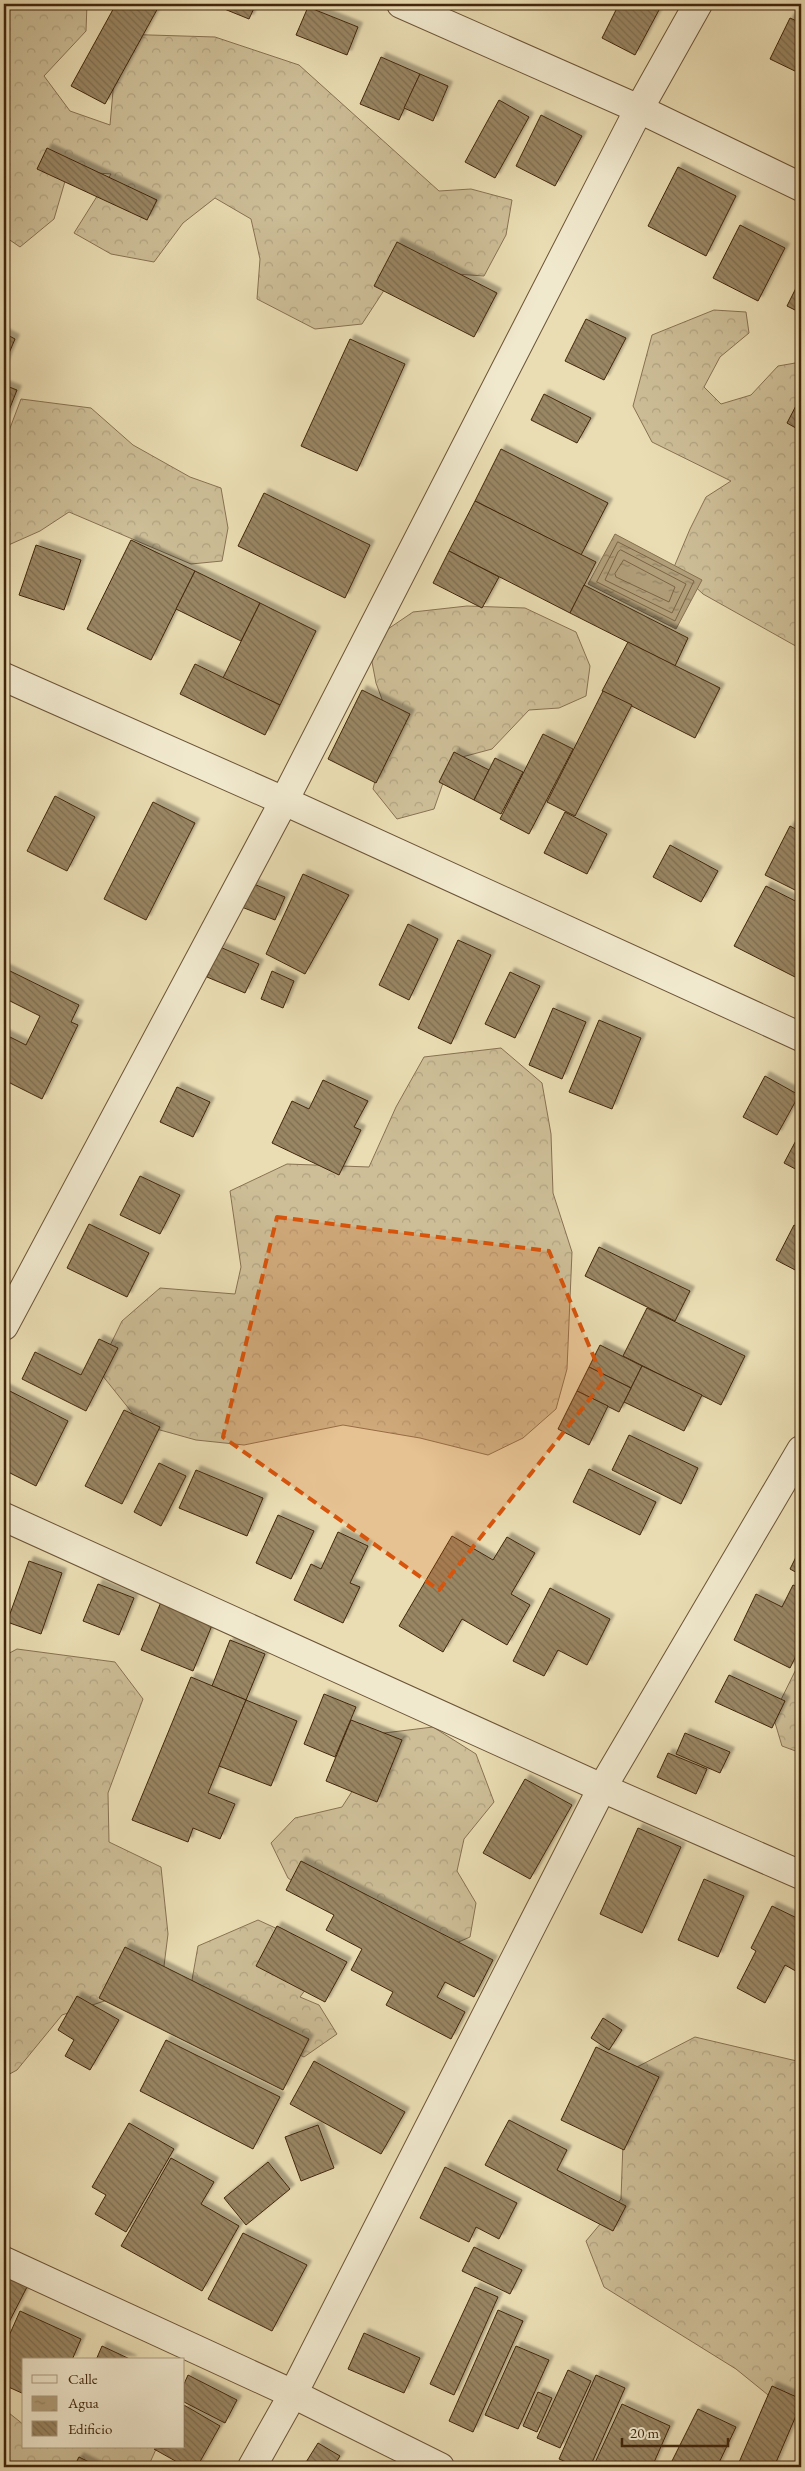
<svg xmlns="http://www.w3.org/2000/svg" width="805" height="2471" viewBox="0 0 805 2471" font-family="'EB Garamond',serif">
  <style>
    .forest { fill: url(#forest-crowns); stroke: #887252 }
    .water { fill: url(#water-ripples); stroke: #856f4e }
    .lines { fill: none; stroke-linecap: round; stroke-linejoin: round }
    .shore { stroke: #7a6343; stroke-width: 1 }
    .building { fill: url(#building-back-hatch); stroke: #42270c; filter: url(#shadow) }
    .minor-casing { stroke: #6c5436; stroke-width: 30 }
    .minor { stroke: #f1e9ce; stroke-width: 28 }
    .marked { fill: #d7540c; fill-opacity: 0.2; stroke: #d7540c; stroke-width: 4; stroke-dasharray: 10 6; stroke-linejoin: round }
  </style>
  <defs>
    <pattern id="forest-crowns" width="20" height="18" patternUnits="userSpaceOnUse" patternTransform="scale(1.25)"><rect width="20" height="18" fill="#cdbe97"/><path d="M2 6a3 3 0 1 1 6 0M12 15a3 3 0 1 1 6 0" fill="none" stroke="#b1a381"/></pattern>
    <pattern id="water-ripples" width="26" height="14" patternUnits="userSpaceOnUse" patternTransform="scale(1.25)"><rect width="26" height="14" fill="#b19f7a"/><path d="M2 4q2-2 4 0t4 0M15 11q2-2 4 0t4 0" fill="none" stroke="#928262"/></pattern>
    <pattern id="building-back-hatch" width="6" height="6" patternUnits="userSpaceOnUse" patternTransform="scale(1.25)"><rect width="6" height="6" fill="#998663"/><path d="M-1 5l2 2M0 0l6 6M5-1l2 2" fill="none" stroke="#7e6e50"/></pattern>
    <filter id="shadow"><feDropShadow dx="4.5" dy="-4.5" stdDeviation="1" flood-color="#0004"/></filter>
  </defs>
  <rect width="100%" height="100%" fill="#eaddb3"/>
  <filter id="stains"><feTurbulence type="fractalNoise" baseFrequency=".004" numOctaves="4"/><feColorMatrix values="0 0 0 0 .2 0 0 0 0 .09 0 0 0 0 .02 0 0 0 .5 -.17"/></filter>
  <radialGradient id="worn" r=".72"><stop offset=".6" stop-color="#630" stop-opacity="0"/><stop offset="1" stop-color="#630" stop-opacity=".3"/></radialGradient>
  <g class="forest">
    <polygon points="4,4 87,4 86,31 44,76 70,111 110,125 118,34 215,37 299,65 439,191 471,189 512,200 506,235 484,276 442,273 394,275 362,324 315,329 257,299 260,259 251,219 215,198 183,223 154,262 111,254 74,233 111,174 68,171 54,219 20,247 4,236"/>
    <polygon points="714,310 746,312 749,333 720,357 704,387 721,404 751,395 778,366 801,362 801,649 703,594 674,567 690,529 706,497 731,481 652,442 633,406 652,335"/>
    <polygon points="21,399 91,408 133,445 190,477 221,488 228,528 222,561 191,564 69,512 40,531 4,547 4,444"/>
    <polygon points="467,606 525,608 576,632 590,666 586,696 559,708 529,710 492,749 451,760 434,809 397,819 373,789 390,721 376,683 372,662 385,631 413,612"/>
    <polygon points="501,1048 542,1083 551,1134 553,1193 572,1252 567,1369 556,1409 523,1438 488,1455 420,1438 343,1425 244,1445 196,1440 142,1425 98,1370 122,1321 160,1288 235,1294 241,1267 230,1191 287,1164 369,1167 396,1107 424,1057"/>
    <polygon points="17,1649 115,1662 143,1699 108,1793 109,1842 161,1867 168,1934 162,1982 62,2015 17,2070 4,2077 4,1656"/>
    <polygon points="801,1659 801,1753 782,1746 773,1716"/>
    <polygon points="433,1727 476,1754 494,1802 464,1839 457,1871 476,1903 470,1937 429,1955 331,1907 288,1878 271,1843 295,1818 342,1807 360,1779 384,1733"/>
    <polygon points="258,1920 306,1942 317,1974 300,1997 319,2005 337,2034 304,2057 226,2019 192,1980 198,1946"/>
    <polygon points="695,2037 801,2062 801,2406 773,2399 736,2369 604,2287 586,2241 621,2199 623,2142 635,2068"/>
    <polygon points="4,2409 24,2425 24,2447 157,2447 148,2467 4,2467"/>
  </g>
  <polygon class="water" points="615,534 702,580 676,629 588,584"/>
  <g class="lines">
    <g class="shore">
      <polygon points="618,542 694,581 675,621 597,582"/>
      <polygon points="621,550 686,584 672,613 605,580 618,552"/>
      <polygon points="624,560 675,587 669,602 616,577 615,574"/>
    </g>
  </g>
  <g class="building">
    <polygon points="116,4 155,4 159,6 105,104 71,86"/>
    <polygon points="212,4 256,4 249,19"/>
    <polygon points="619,4 648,4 659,10 635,55 602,38"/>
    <polygon points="308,7 358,27 347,55 296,35"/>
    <polygon points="790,18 801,23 801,68 799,73 770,59"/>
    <polygon points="381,57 420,74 399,120 360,104"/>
    <polygon points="420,74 448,86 433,121 404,108"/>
    <polygon points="499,100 529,117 495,178 465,162"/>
    <polygon points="541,115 582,136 555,186 516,166"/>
    <polygon points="47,148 157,200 147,220 37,169"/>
    <polygon points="678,167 736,196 706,256 648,226"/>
    <polygon points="740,225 785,248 758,301 713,278"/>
    <polygon points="397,242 497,293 474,337 374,286"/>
    <polygon points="801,278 801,313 787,306"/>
    <polygon points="586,319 626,338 604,380 565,361"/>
    <polygon points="4,333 15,339 4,365"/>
    <polygon points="350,339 405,364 357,471 301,446"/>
    <polygon points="4,385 17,390 4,423"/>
    <polygon points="544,394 591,418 577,443 531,420"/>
    <polygon points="801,396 801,431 787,423"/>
    <polygon points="501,449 608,503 581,555 475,501"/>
    <polygon points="264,493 370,545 345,598 238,546"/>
    <polygon points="475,501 596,562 570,613 449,551"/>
    <polygon points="131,540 195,571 151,660 87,629"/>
    <polygon points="36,545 81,560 64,610 19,595"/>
    <polygon points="449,551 499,577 482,608 433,583"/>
    <polygon points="195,571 260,603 241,641 176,609"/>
    <polygon points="584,585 688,638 675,666 570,613"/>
    <polygon points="260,603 316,631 280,705 223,678"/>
    <polygon points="628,642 720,688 695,738 602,691"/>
    <polygon points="195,664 280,705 265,735 180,694"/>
    <polygon points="362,690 410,714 376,783 328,759"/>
    <polygon points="603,691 632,705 575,816 547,802"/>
    <polygon points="543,734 573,749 529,834 500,819"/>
    <polygon points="454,752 489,770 474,800 439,782"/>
    <polygon points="495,758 523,772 501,814 474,800"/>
    <polygon points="55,796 95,817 67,871 27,851"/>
    <polygon points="153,802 195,823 146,920 104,899"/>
    <polygon points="565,812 607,834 587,874 544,853"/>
    <polygon points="790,826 801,832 801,893 765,875"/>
    <polygon points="670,845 718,871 701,902 653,877"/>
    <polygon points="303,874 349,895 305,974 266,954"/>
    <polygon points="249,882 285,897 275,920 239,906"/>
    <polygon points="766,886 801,904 801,970 797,978 734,946"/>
    <polygon points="408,924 438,939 409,1000 379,985"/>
    <polygon points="458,940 491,955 451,1044 418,1028"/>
    <polygon points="220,947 259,964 245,993 207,977"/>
    <polygon points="4,968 79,1005 71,1022 78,1025 42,1099 4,1080 4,1034 26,1045 40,1016 4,998"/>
    <polygon points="272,971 294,981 283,1008 261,999"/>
    <polygon points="510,972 540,986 515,1038 485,1024"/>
    <polygon points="553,1008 586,1022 562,1079 529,1065"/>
    <polygon points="599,1020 641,1038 612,1109 569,1092"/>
    <polygon points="765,1076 799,1095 777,1135 743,1117"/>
    <polygon points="323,1080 368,1101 354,1127 361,1130 339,1175 272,1143 292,1101 309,1109"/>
    <polygon points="177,1087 210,1102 193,1137 160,1122"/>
    <polygon points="801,1131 801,1172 784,1163"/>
    <polygon points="140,1176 180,1195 160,1234 120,1215"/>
    <polygon points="89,1224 149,1253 127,1297 67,1268"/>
    <polygon points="794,1225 801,1229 801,1273 776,1260"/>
    <polygon points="599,1247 690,1291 675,1321 585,1276"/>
    <polygon points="647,1308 745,1356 721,1405 623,1356"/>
    <polygon points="99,1339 118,1348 86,1411 22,1379 35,1352 81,1375"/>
    <polygon points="600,1345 642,1366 631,1388 589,1367"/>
    <polygon points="642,1366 702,1395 684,1431 624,1402"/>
    <polygon points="589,1367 631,1388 619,1412 577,1391"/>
    <polygon points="4,1388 68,1421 36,1486 4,1470"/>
    <polygon points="577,1391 608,1406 589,1445 558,1429"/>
    <polygon points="124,1410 160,1427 122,1504 85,1486"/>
    <polygon points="629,1435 698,1468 681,1504 612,1470"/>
    <polygon points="159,1463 186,1476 161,1526 134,1512"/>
    <polygon points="589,1469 656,1502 640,1535 573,1502"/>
    <polygon points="196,1470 263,1498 247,1536 179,1508"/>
    <polygon points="278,1515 314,1531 291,1579 256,1563"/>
    <polygon points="338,1532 368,1546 350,1583 360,1587 343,1623 294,1600 311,1564 321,1569"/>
    <polygon points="452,1536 493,1560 507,1537 535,1553 511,1594 530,1605 507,1645 462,1619 443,1652 399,1626"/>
    <polygon points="801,1547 801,1575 790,1569"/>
    <polygon points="29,1561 62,1573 41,1634 7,1622"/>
    <polygon points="98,1584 134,1598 119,1635 83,1621"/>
    <polygon points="793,1585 801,1589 801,1646 790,1668 734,1640 756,1594 782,1607"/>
    <polygon points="550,1588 610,1619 587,1665 558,1650 544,1676 513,1661"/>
    <polygon points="161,1602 213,1623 193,1671 141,1650"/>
    <polygon points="230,1640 265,1654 246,1700 212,1686"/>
    <polygon points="729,1675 785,1701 772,1728 715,1702"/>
    <polygon points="191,1677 246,1700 208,1793 235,1804 220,1839 193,1828 188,1842 132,1820"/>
    <polygon points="324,1694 356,1707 335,1757 304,1744"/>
    <polygon points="246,1700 297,1721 271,1786 219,1766"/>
    <polygon points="351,1720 402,1740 377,1802 326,1781"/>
    <polygon points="685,1733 730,1752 720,1773 676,1754"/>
    <polygon points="668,1753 707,1769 696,1794 657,1777"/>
    <polygon points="525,1779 572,1805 530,1879 483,1853"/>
    <polygon points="638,1828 681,1847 642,1933 600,1914"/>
    <polygon points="301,1861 493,1960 474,1997 445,1982 437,1997 465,2012 451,2039 386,2005 393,1992 351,1970 362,1949 326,1930 334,1915 286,1890"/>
    <polygon points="704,1879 744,1896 718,1957 678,1940"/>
    <polygon points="772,1906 801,1920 801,1974 785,1965 765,2003 737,1988 756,1951 751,1948"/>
    <polygon points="277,1926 347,1962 325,2002 256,1966"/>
    <polygon points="125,1947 309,2039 283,2090 99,1998"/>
    <polygon points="77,1996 119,2020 90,2070 65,2056 74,2040 58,2030"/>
    <polygon points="603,2018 622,2030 609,2050 591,2038"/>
    <polygon points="166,2040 280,2097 253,2149 140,2091"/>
    <polygon points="596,2047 659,2077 624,2150 561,2120"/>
    <polygon points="314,2061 405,2112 381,2154 290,2104"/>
    <polygon points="509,2120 567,2150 557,2170 626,2206 613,2231 485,2165"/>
    <polygon points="129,2123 174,2149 126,2232 95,2214 106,2195 92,2187"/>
    <polygon points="318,2125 334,2168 301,2181 285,2137"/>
    <polygon points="171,2158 214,2182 201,2204 239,2226 202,2291 121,2246"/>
    <polygon points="268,2162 290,2189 246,2225 224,2198"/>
    <polygon points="445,2167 517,2203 499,2239 476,2227 469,2242 420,2218"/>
    <polygon points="243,2233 307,2265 272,2331 208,2299"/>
    <polygon points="474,2247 522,2270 510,2294 462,2271"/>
    <polygon points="4,2275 27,2287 4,2332"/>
    <polygon points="475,2287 498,2297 454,2395 430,2384"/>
    <polygon points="498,2310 523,2321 473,2432 449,2421"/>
    <polygon points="20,2311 81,2339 72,2360 24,2360 24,2394 4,2385 4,2347"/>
    <polygon points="364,2333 420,2358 404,2393 348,2369"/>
    <polygon points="102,2346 132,2360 96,2360"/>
    <polygon points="516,2346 549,2360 518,2429 485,2415"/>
    <polygon points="568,2370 591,2381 560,2448 537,2438"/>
    <polygon points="188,2375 237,2400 225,2423 184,2402 184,2384"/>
    <polygon points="596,2375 625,2388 590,2467 578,2467 559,2459"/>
    <polygon points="772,2386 801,2399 801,2404 774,2467 737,2467"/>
    <polygon points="538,2392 552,2398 537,2432 523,2426"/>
    <polygon points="622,2404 670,2426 652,2467 593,2467"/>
    <polygon points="184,2405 220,2426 197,2467 186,2467 154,2449 184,2447"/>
    <polygon points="698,2409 736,2427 717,2467 669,2467"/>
    <polygon points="318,2443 340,2456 333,2467 303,2467"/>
    <polygon points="79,2457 99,2467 74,2467"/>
  </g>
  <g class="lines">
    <g class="minor-casing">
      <g id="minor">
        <polyline points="401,4 639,109 801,187"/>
        <polyline points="4,677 284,801 801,1037"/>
        <polyline points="4,1326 284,801 639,109 698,4"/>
        <polyline points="4,1517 602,1788 801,1875"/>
        <polyline points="4,2261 293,2394 440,2467"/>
        <polyline points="252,2467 293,2394 602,1788 801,1450"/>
      </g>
    </g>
    <use href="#minor" class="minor"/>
  </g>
  <path class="marked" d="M 277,1217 L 549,1251 L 604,1381 L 439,1590 L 223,1437 Z"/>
  <rect width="805" height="2471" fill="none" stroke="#eaddb3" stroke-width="20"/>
  <rect x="5" y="5" width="795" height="2461" fill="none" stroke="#42270c" stroke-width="2.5"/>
  <rect x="10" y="10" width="785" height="2451" fill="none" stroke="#42270c"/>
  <rect x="22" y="2358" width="162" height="90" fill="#f1e9ce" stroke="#ab9b80"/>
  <rect x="32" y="2375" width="25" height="8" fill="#f1e9ce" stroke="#ab9b80"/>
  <text x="68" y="2384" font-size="15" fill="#42270c">Calle</text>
  <rect x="32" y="2396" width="25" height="15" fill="url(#water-ripples)" stroke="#ab9b80"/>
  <text x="68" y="2408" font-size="15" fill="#42270c">Agua</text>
  <rect x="32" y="2421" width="25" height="15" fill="url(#building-back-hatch)" stroke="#ab9b80"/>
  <text x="68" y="2434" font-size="15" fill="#42270c">Edificio</text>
  <path d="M622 2438v8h106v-8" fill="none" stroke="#42270c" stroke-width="2.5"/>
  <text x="630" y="2438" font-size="15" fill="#42270c" stroke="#f1e9ce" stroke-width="4" paint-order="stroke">20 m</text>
  <rect width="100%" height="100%" filter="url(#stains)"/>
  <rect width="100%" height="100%" fill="url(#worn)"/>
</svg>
